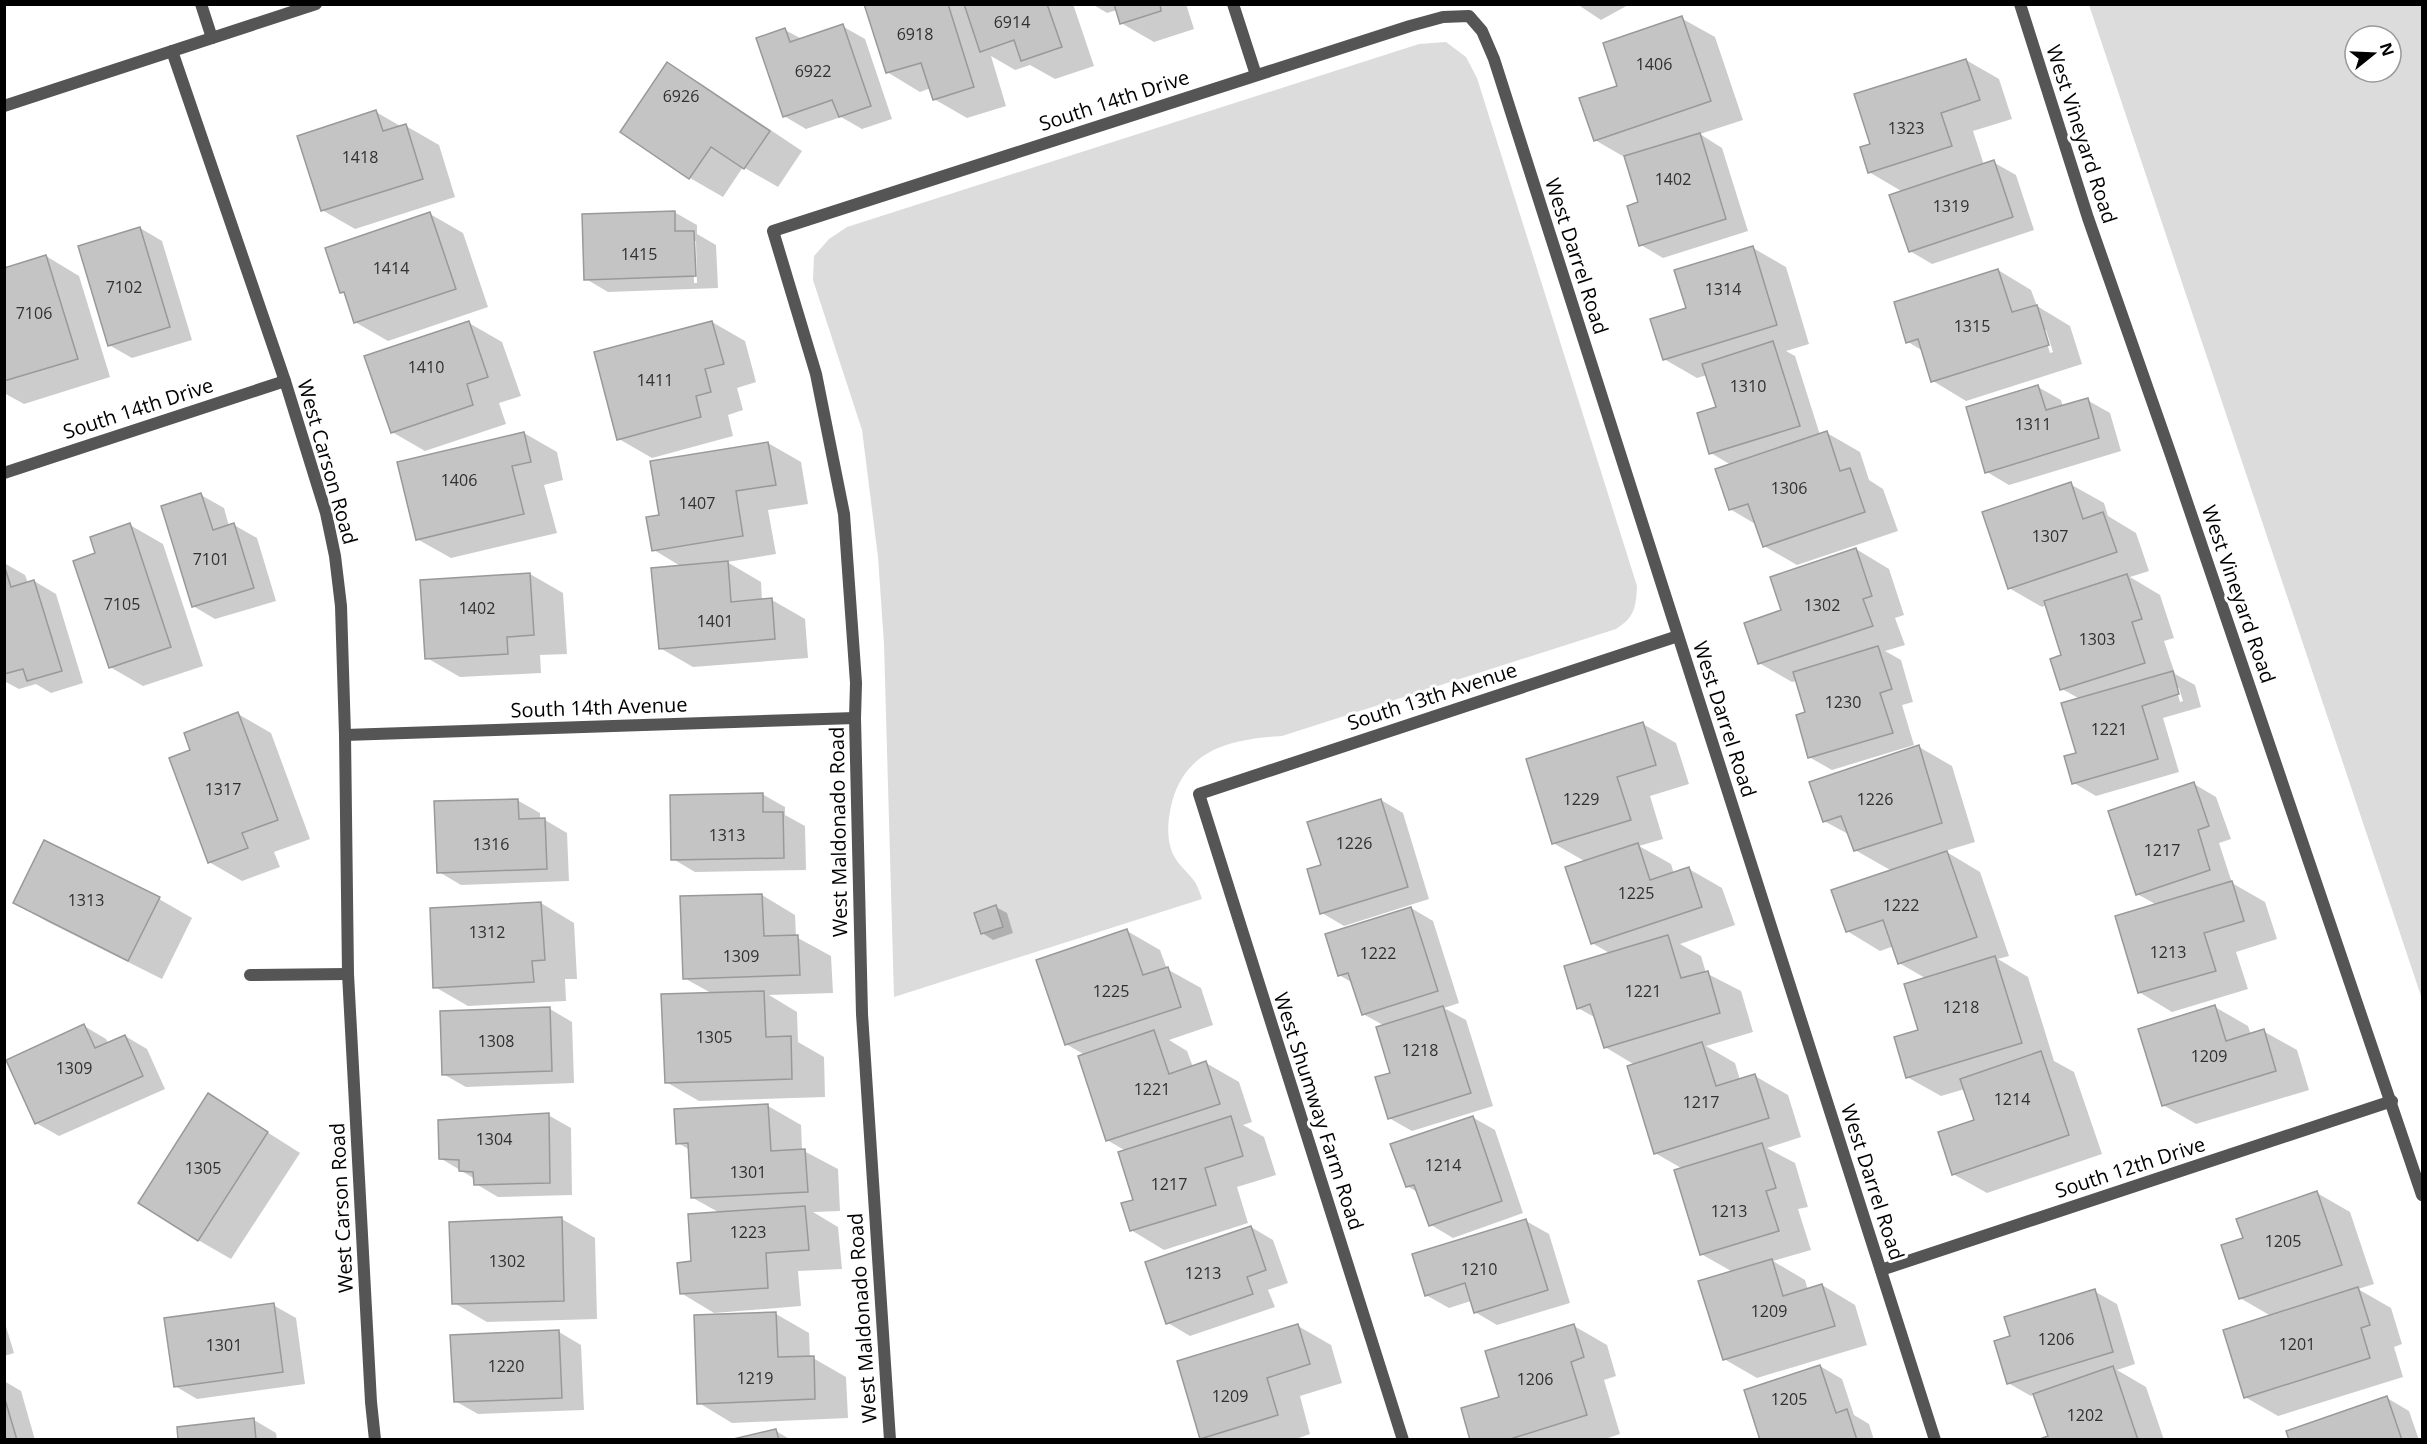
<svg xmlns="http://www.w3.org/2000/svg" width="2427" height="1444" viewBox="0 0 2427 1444" font-family="'Open Sans',sans-serif">
  <style>
    .green { fill: #dcdcdc; fill-rule: evenodd }
    .shadow { fill: #0003; fill-rule: evenodd }
    .building { fill: #c4c4c4; stroke: #999; stroke-width: 1.5 }
    .lines { fill: none; stroke-linecap: round; stroke-linejoin: round }
    .service { stroke: #555; stroke-width: 12 }
    .minor { stroke: #555; stroke-width: 12 }
    .labels { text-anchor: middle; dominant-baseline: central; stroke-width: 6; stroke-linejoin: round; paint-order: stroke }
    .number-label { font-size: 16px; fill: #313131 }
    .street-label { font-size: 20px; fill: #000; stroke: #fff }
  </style>
  <rect width="100%" height="100%" fill="#fff"/>
  <g class="green">
    <path d="M 2089,5 L 2422,5 L 2422,999 ZM 2355,36 L 2391,36 L 2391,72 L 2355,72 Z"/>
    <path d="M 1446,42 L 1466,57 L 1477,78 L 1637,586 C 1636,607 1635,617 1616,629 L 1282,736 C 1232,739 1187,748 1172,802 C 1168,818 1166,836 1172,852 C 1176,863 1188,872 1195,882 C 1198,887 1200,893 1202,899 L 894,997 L 884,644 L 878,557 L 862,430 L 813,280 L 814,256 L 829,239 L 847,227 L 1419,44 Z"/>
  </g>
  <g class="shadow">
    <polygon points="865,4 1073,4 1094,66 1055,79 1030,65 1015,70 991,56 1006,106 967,118 934,99 931,88 920,92 887,72"/>
    <polygon points="1092,4 1186,4 1194,29 1154,42 1121,23 1117,10 1107,13"/>
    <polygon points="1577,4 1630,4 1601,20"/>
    <polygon points="1681,18 1715,37 1743,120 1700,134 1722,148 1748,231 1663,258 1641,245 1640,203 1626,158 1595,140 1619,86"/>
    <polygon points="842,26 865,39 892,119 862,129 841,117 806,129 784,116 785,30 802,39"/>
    <polygon points="1966,60 1999,79 2012,119 1973,131 1984,165 1993,162 2016,175 2034,230 1932,264 1910,251 1903,192 1869,172 1872,145"/>
    <polygon points="667,64 700,83 802,151 778,187 743,167 723,197 690,178 622,132"/>
    <polygon points="376,112 402,127 406,126 439,145 455,197 355,229 322,210"/>
    <path d="M 674,212 L 697,225 L 697,234 L 716,245 L 718,288 L 608,292 L 586,279 ZM 693,241 L 696,241 L 697,283 L 694,283 Z"/>
    <polygon points="430,214 463,233 488,307 388,341 355,322 346,295 342,292"/>
    <polygon points="140,228 162,241 192,340 132,358 109,345"/>
    <polygon points="1753,248 1786,267 1809,344 1786,351 1795,356 1820,435 1827,433 1860,452 1869,480 1883,489 1898,531 1797,565 1764,546 1757,525 1730,509 1731,465 1711,453 1718,408 1707,375 1697,378 1664,359 1688,309"/>
    <polygon points="46,256 79,276 110,377 24,404 4,393 4,269"/>
    <path d="M 1998,270 L 2031,290 L 2037,306 L 2070,326 L 2082,364 L 1966,401 L 1933,381 L 1923,351 L 1908,342 ZM 2043,330 L 2046,330 L 2053,352 L 2050,353 Z"/>
    <polygon points="712,322 745,341 756,382 737,388 743,410 728,415 733,436 652,458 619,439"/>
    <polygon points="469,323 502,342 521,396 499,403 506,424 425,451 392,432"/>
    <polygon points="2038,387 2061,400 2063,407 2087,400 2110,413 2121,451 2009,485 1987,472"/>
    <polygon points="524,433 557,452 563,480 544,485 557,533 451,558 417,539"/>
    <polygon points="768,443 801,462 808,504 768,510 776,554 727,562 761,582 762,601 772,600 805,619 808,658 693,667 660,648 682,567 654,550 660,516"/>
    <path d="M 2070,484 L 2104,503 L 2108,516 L 2136,533 L 2149,571 L 2130,577 L 2160,595 L 2174,638 L 2164,641 L 2175,674 L 2195,685 L 2201,707 L 2163,718 L 2179,772 L 2096,796 L 2074,783 L 2078,754 L 2080,699 L 2062,689 L 2063,656 L 2047,605 L 2042,607 L 2009,588 ZM 2176,688 L 2179,688 L 2183,701 L 2180,702 Z"/>
    <polygon points="201,495 224,508 229,526 234,525 257,538 276,601 215,619 193,606"/>
    <polygon points="130,525 163,544 203,666 143,686 110,667 97,554"/>
    <polygon points="1856,549 1889,569 1904,615 1895,618 1905,645 1885,651 1901,660 1913,702 1902,705 1914,745 1832,770 1809,757 1807,713 1797,681 1792,682 1759,663 1783,611"/>
    <polygon points="4,563 25,575 28,583 34,581 56,594 83,683 51,693 36,684 19,689 4,681"/>
    <polygon points="530,574 563,593 567,654 540,655 541,673 460,677 427,658"/>
    <polygon points="238,714 271,733 310,839 274,852 280,867 242,881 209,862 192,751"/>
    <polygon points="1643,724 1676,743 1689,784 1650,796 1663,839 1639,846 1671,864 1674,874 1689,869 1722,888 1735,925 1680,944 1701,956 1706,973 1741,991 1753,1032 1706,1046 1735,1063 1740,1080 1755,1076 1788,1095 1801,1137 1767,1148 1795,1163 1808,1207 1798,1209 1811,1250 1773,1261 1805,1280 1808,1290 1822,1285 1855,1305 1867,1345 1757,1378 1724,1359 1733,1272 1701,1254 1683,1169 1655,1153 1635,1065 1605,1047 1596,1018 1578,1008 1611,954 1592,943 1586,862 1553,843"/>
    <polygon points="1919,747 1952,766 1975,842 1945,851 1980,872 2009,956 1998,959 2028,977 2054,1061 2074,1072 2102,1154 1987,1193 1953,1174 1976,1121 1965,1089 1941,1096 1907,1077 1919,1031 1927,979 1899,963 1894,946 1880,951 1847,931 1892,871 1855,850 1850,835 1824,821"/>
    <polygon points="2194,784 2216,797 2231,839 2219,843 2232,883 2265,902 2277,939 2236,952 2248,989 2172,1012 2139,992 2157,905 2137,894"/>
    <polygon points="762,794 785,807 785,815 805,826 806,870 695,872 673,859"/>
    <polygon points="517,800 540,813 540,820 545,820 567,833 569,881 461,885 439,872"/>
    <polygon points="1381,800 1403,813 1429,899 1344,926 1322,913 1323,866"/>
    <polygon points="762,895 795,915 796,937 831,956 833,993 769,995 797,1012 798,1042 824,1057 825,1097 699,1101 666,1082 713,994 684,978"/>
    <polygon points="159,899 192,918 162,979 48,922 15,903"/>
    <polygon points="541,903 574,923 577,979 565,979 566,1001 468,1006 435,987"/>
    <polygon points="996,907 1007,913 1013,933 993,940 982,933"/>
    <polygon points="1411,908 1433,921 1459,1003 1444,1008 1466,1020 1493,1106 1412,1131 1389,1118 1392,1074 1385,1026 1363,1014 1353,983 1339,975"/>
    <polygon points="1127,931 1160,950 1167,969 1201,988 1213,1025 1169,1040 1187,1051 1193,1067 1206,1063 1239,1082 1252,1122 1243,1125 1264,1137 1276,1175 1237,1187 1248,1223 1164,1250 1131,1230 1134,1201 1126,1151 1107,1140 1085,1055 1066,1044"/>
    <polygon points="2215,1007 2248,1026 2251,1035 2263,1031 2297,1050 2309,1090 2196,1124 2163,1105"/>
    <polygon points="550,1009 572,1022 574,1083 466,1087 443,1074"/>
    <polygon points="84,1026 106,1039 109,1044 125,1036 147,1049 165,1089 59,1136 36,1123"/>
    <polygon points="209,1095 300,1153 231,1259 198,1240"/>
    <polygon points="768,1106 801,1125 802,1150 838,1169 840,1211 813,1212 838,1227 842,1269 798,1271 801,1306 714,1313 681,1293 692,1263 720,1213 693,1198 690,1150 678,1143"/>
    <polygon points="548,1115 571,1128 572,1195 498,1197 476,1184 475,1179 440,1158"/>
    <polygon points="1472,1117 1495,1130 1523,1213 1453,1238 1431,1225 1419,1193 1407,1186"/>
    <polygon points="2317,1193 2350,1212 2374,1284 2358,1289 2391,1308 2402,1344 2394,1347 2403,1377 2278,1416 2245,1397 2271,1316 2240,1298 2245,1238"/>
    <polygon points="562,1219 595,1238 597,1319 487,1322 454,1303"/>
    <polygon points="1526,1221 1549,1234 1570,1303 1497,1325 1475,1312 1471,1301 1449,1308 1426,1295"/>
    <polygon points="1251,1227 1273,1240 1288,1283 1268,1290 1275,1307 1190,1336 1168,1323"/>
    <polygon points="2094,1291 2117,1304 2135,1364 2117,1370 2146,1387 2164,1440 2042,1440 2050,1437 2035,1394 2031,1396 2008,1383 2012,1337"/>
    <polygon points="273,1305 296,1318 305,1384 197,1399 175,1386"/>
    <polygon points="776,1314 809,1333 810,1358 813,1358 846,1377 848,1418 732,1423 699,1403"/>
    <polygon points="4,1320 14,1353 4,1356"/>
    <polygon points="1298,1326 1331,1345 1342,1383 1300,1396 1310,1434 1293,1440 1201,1438"/>
    <polygon points="1574,1326 1607,1345 1616,1376 1604,1380 1620,1434 1602,1440 1472,1440 1500,1398"/>
    <polygon points="559,1332 581,1345 584,1410 478,1414 455,1401"/>
    <polygon points="1820,1366 1842,1379 1854,1415 1869,1424 1874,1440 1761,1440"/>
    <polygon points="4,1381 21,1391 35,1440 4,1440"/>
    <polygon points="2387,1398 2409,1411 2419,1440 2290,1440"/>
    <polygon points="254,1420 276,1433 277,1440 180,1440"/>
    <polygon points="776,1431 791,1440 736,1440"/>
  </g>
  <g class="building">
    <polygon points="864,4 948,4 974,87 933,100 921,63 886,73"/>
    <polygon points="964,4 1047,4 1062,47 1021,61 1014,40 980,52"/>
    <polygon points="1114,4 1160,4 1161,11 1120,24"/>
    <polygon points="1682,16 1711,101 1594,141 1579,98 1617,86 1603,43"/>
    <polygon points="843,24 871,106 839,117 832,100 783,117 756,38 785,28 790,42"/>
    <polygon points="1966,59 1980,100 1941,113 1952,146 1868,173 1860,147 1870,144 1854,94"/>
    <polygon points="667,62 770,131 744,169 711,147 689,179 620,132"/>
    <polygon points="376,110 383,131 406,124 423,179 321,211 297,136"/>
    <polygon points="1700,133 1726,219 1639,246 1627,206 1638,202 1624,156"/>
    <polygon points="1994,160 2013,217 1909,252 1889,195"/>
    <polygon points="675,211 675,231 694,231 696,276 584,280 582,214"/>
    <polygon points="430,212 456,289 354,323 344,292 340,293 325,248"/>
    <polygon points="140,227 170,327 108,346 78,246"/>
    <polygon points="1753,246 1777,325 1663,360 1650,319 1686,308 1674,270"/>
    <polygon points="46,255 78,359 4,381 4,268"/>
    <polygon points="1998,269 2012,312 2037,305 2049,345 1931,382 1918,339 1906,343 1894,302"/>
    <polygon points="469,321 488,377 467,384 473,405 391,433 364,356"/>
    <polygon points="712,321 724,364 705,369 711,392 696,396 701,417 617,440 594,352"/>
    <polygon points="1773,341 1800,426 1709,454 1697,413 1716,407 1702,364"/>
    <polygon points="2038,385 2046,410 2088,398 2099,438 1985,473 1966,407"/>
    <polygon points="1827,431 1840,471 1850,468 1865,512 1763,547 1748,504 1729,510 1715,469"/>
    <polygon points="524,432 531,462 512,466 524,514 416,540 397,462"/>
    <polygon points="768,442 776,485 736,491 743,536 652,551 646,517 659,515 650,461"/>
    <polygon points="2071,482 2083,519 2103,512 2117,552 2008,589 1982,512"/>
    <polygon points="201,493 213,530 234,523 254,588 192,607 161,506"/>
    <polygon points="130,523 171,647 109,668 73,561 95,553 90,537"/>
    <polygon points="1856,548 1872,596 1863,599 1873,626 1758,664 1744,623 1781,610 1770,577"/>
    <polygon points="728,561 731,602 772,598 775,639 659,649 651,568"/>
    <polygon points="4,565 11,587 34,580 62,671 27,681 23,669 4,674"/>
    <polygon points="530,573 534,635 507,637 508,654 425,659 420,580"/>
    <polygon points="2127,574 2142,619 2132,622 2145,663 2060,690 2050,659 2061,655 2044,601"/>
    <polygon points="1878,646 1892,689 1880,693 1893,733 1808,758 1796,715 1805,712 1793,672"/>
    <polygon points="2173,671 2179,694 2142,706 2158,759 2072,784 2064,756 2076,753 2061,703"/>
    <polygon points="238,712 278,820 242,833 248,848 208,863 169,758 190,750 184,733"/>
    <polygon points="1643,722 1656,765 1617,777 1631,820 1552,844 1526,759"/>
    <polygon points="1919,745 1942,823 1854,851 1841,816 1823,822 1809,782"/>
    <polygon points="2194,782 2209,826 2198,830 2210,870 2136,895 2108,811"/>
    <polygon points="763,793 763,812 783,812 784,858 671,860 670,795"/>
    <polygon points="518,799 519,819 545,818 547,869 437,873 434,801"/>
    <polygon points="1381,799 1408,887 1320,914 1307,869 1321,865 1307,822"/>
    <polygon points="44,840 160,897 128,961 13,903"/>
    <polygon points="1638,843 1650,880 1689,867 1702,907 1591,944 1565,867"/>
    <polygon points="1947,851 1977,937 1898,964 1883,920 1846,932 1831,890"/>
    <polygon points="2232,881 2244,921 2204,933 2216,971 2138,993 2115,916"/>
    <polygon points="762,894 764,936 798,935 800,975 683,979 680,896"/>
    <polygon points="541,902 545,960 532,961 534,982 433,988 430,908"/>
    <polygon points="996,905 1003,927 981,934 974,913"/>
    <polygon points="1411,907 1438,991 1362,1015 1348,973 1338,976 1325,934"/>
    <polygon points="1127,929 1143,975 1168,967 1181,1007 1065,1045 1036,960"/>
    <polygon points="1668,935 1681,978 1708,971 1720,1013 1604,1048 1590,1004 1577,1009 1564,966"/>
    <polygon points="1995,956 2022,1043 1906,1078 1894,1037 1918,1030 1904,984"/>
    <polygon points="764,991 766,1037 791,1036 792,1079 665,1083 661,994"/>
    <polygon points="2215,1005 2226,1041 2264,1029 2276,1071 2162,1106 2138,1029"/>
    <polygon points="1443,1006 1471,1093 1388,1119 1375,1077 1390,1073 1376,1027"/>
    <polygon points="550,1007 552,1071 442,1075 440,1011"/>
    <polygon points="84,1024 95,1048 125,1035 143,1076 35,1124 6,1060"/>
    <polygon points="1154,1030 1169,1074 1206,1061 1220,1104 1106,1141 1078,1056"/>
    <polygon points="1702,1042 1716,1086 1755,1074 1769,1118 1654,1154 1627,1066"/>
    <polygon points="2041,1051 2069,1135 1952,1175 1938,1132 1974,1120 1960,1079"/>
    <polygon points="208,1093 268,1132 198,1241 138,1203"/>
    <polygon points="768,1104 771,1151 805,1149 808,1192 691,1198 688,1143 676,1144 674,1109"/>
    <polygon points="549,1113 550,1183 474,1185 473,1172 459,1171 459,1160 439,1159 438,1120"/>
    <polygon points="1231,1116 1243,1156 1205,1168 1216,1205 1130,1231 1121,1203 1133,1200 1118,1152"/>
    <polygon points="1473,1116 1502,1201 1429,1226 1414,1185 1406,1187 1390,1144"/>
    <polygon points="1762,1143 1776,1188 1766,1191 1779,1231 1700,1255 1674,1170"/>
    <polygon points="2317,1191 2342,1265 2239,1299 2221,1245 2243,1238 2236,1219"/>
    <polygon points="805,1206 809,1250 766,1253 768,1288 680,1294 677,1263 691,1261 688,1214"/>
    <polygon points="562,1217 564,1301 452,1304 449,1222"/>
    <polygon points="1526,1219 1548,1290 1474,1313 1465,1283 1425,1296 1412,1254"/>
    <polygon points="1251,1226 1266,1270 1247,1277 1253,1294 1166,1324 1145,1262"/>
    <polygon points="1772,1259 1783,1296 1822,1284 1835,1326 1723,1360 1698,1281"/>
    <polygon points="2358,1287 2370,1325 2361,1328 2370,1358 2244,1398 2223,1330"/>
    <polygon points="2095,1289 2113,1352 2007,1384 1994,1341 2010,1336 2004,1317"/>
    <polygon points="274,1303 283,1372 174,1387 164,1318"/>
    <polygon points="776,1312 778,1357 814,1356 815,1399 697,1404 694,1315"/>
    <polygon points="1298,1324 1310,1364 1267,1378 1278,1415 1200,1439 1177,1361"/>
    <polygon points="1574,1324 1584,1357 1571,1362 1587,1415 1507,1440 1470,1440 1461,1408 1499,1397 1485,1351"/>
    <polygon points="559,1330 562,1398 454,1402 450,1335"/>
    <polygon points="1820,1365 1836,1413 1847,1409 1857,1440 1760,1440 1744,1390"/>
    <polygon points="2113,1366 2138,1440 2037,1440 2048,1436 2033,1394"/>
    <polygon points="4,1396 17,1440 4,1440"/>
    <polygon points="2387,1396 2402,1440 2289,1440 2286,1431"/>
    <polygon points="254,1418 256,1440 178,1440 177,1427"/>
    <polygon points="776,1429 779,1440 729,1440"/>
  </g>
  <g class="lines">
    <polyline class="service" points="201,4 212,38"/>
    <g class="minor">
      <polyline points="1233,4 1256,75"/>
      <polyline points="2020,4 2088,218 2172,458 2422,1195"/>
      <polyline points="172,51 285,381 326,513 335,556 341,606 345,735 348,974 371,1402 375,1440"/>
      <polyline points="4,106 316,4"/>
      <polyline points="4,473 285,381"/>
      <polyline points="345,735 855,718"/>
      <polyline points="250,975 348,974"/>
      <polyline points="1881,1270 2392,1101"/>
      <polyline points="890,1440 862,1014 855,718 856,683 844,514 816,374 773,231 1410,26 1443,17 1469,16 1482,31 1494,59 1935,1440"/>
      <polyline points="1403,1440 1199,794 1678,636"/>
    </g>
  </g>
  <g class="labels">
    <g class="number-label">
      <text x="1012" y="22">6914</text>
      <text x="915" y="34">6918</text>
      <text x="1654" y="64">1406</text>
      <text x="813" y="71">6922</text>
      <text x="681" y="96">6926</text>
      <text x="1906" y="128">1323</text>
      <text x="360" y="157">1418</text>
      <text x="1673" y="179">1402</text>
      <text x="1951" y="206">1319</text>
      <text x="639" y="254">1415</text>
      <text x="391" y="268">1414</text>
      <text x="124" y="287">7102</text>
      <text x="1723" y="289">1314</text>
      <text x="34" y="313">7106</text>
      <text x="1972" y="326">1315</text>
      <text x="426" y="367">1410</text>
      <text x="655" y="380">1411</text>
      <text x="1748" y="386">1310</text>
      <text x="2033" y="424">1311</text>
      <text x="459" y="480">1406</text>
      <text x="1789" y="488">1306</text>
      <text x="697" y="503">1407</text>
      <text x="2050" y="536">1307</text>
      <text x="211" y="559">7101</text>
      <text x="122" y="604">7105</text>
      <text x="1822" y="605">1302</text>
      <text x="477" y="608">1402</text>
      <text x="715" y="621">1401</text>
      <text x="2097" y="639">1303</text>
      <text x="1843" y="702">1230</text>
      <text x="2109" y="729">1221</text>
      <text x="223" y="789">1317</text>
      <text x="1581" y="799">1229</text>
      <text x="1875" y="799">1226</text>
      <text x="727" y="835">1313</text>
      <text x="1354" y="843">1226</text>
      <text x="491" y="844">1316</text>
      <text x="2162" y="850">1217</text>
      <text x="1636" y="893">1225</text>
      <text x="86" y="900">1313</text>
      <text x="1901" y="905">1222</text>
      <text x="487" y="932">1312</text>
      <text x="2168" y="952">1213</text>
      <text x="1378" y="953">1222</text>
      <text x="741" y="956">1309</text>
      <text x="1111" y="991">1225</text>
      <text x="1643" y="991">1221</text>
      <text x="1961" y="1007">1218</text>
      <text x="714" y="1037">1305</text>
      <text x="496" y="1041">1308</text>
      <text x="1420" y="1050">1218</text>
      <text x="2209" y="1056">1209</text>
      <text x="74" y="1068">1309</text>
      <text x="1152" y="1089">1221</text>
      <text x="2012" y="1099">1214</text>
      <text x="1701" y="1102">1217</text>
      <text x="494" y="1139">1304</text>
      <text x="1443" y="1165">1214</text>
      <text x="203" y="1168">1305</text>
      <text x="748" y="1172">1301</text>
      <text x="1169" y="1184">1217</text>
      <text x="1729" y="1211">1213</text>
      <text x="748" y="1232">1223</text>
      <text x="2283" y="1241">1205</text>
      <text x="507" y="1261">1302</text>
      <text x="1479" y="1269">1210</text>
      <text x="1203" y="1273">1213</text>
      <text x="1769" y="1311">1209</text>
      <text x="2056" y="1339">1206</text>
      <text x="2297" y="1344">1201</text>
      <text x="224" y="1345">1301</text>
      <text x="506" y="1366">1220</text>
      <text x="755" y="1378">1219</text>
      <text x="1535" y="1379">1206</text>
      <text x="1230" y="1396">1209</text>
      <text x="1789" y="1399">1205</text>
      <text x="2085" y="1415">1202</text>
    </g>
    <g class="street-label">
      <text transform="translate(1114 100) rotate(-18)">South 14th Drive</text>
      <text transform="translate(2082 134) rotate(72)">West Vineyard Road</text>
      <text transform="translate(1577 256) rotate(72)">West Darrel Road</text>
      <text transform="translate(138 408) rotate(-18)">South 14th Drive</text>
      <text transform="translate(328 462) rotate(74)">West Carson Road</text>
      <text transform="translate(2239 594) rotate(71)">West Vineyard Road</text>
      <text transform="translate(1432 696) rotate(-18)">South 13th Avenue</text>
      <text transform="translate(599 707) rotate(-2)">South 14th Avenue</text>
      <text transform="translate(1725 719) rotate(72)">West Darrel Road</text>
      <text transform="translate(838 832) rotate(-91)">West Maldonado Road</text>
      <text transform="translate(1319 1111) rotate(72)">West Shumway Farm Road</text>
      <text transform="translate(2130 1167) rotate(-18)">South 12th Drive</text>
      <text transform="translate(1873 1182) rotate(72)">West Darrel Road</text>
      <text transform="translate(341 1208) rotate(-93)">West Carson Road</text>
      <text transform="translate(862 1318) rotate(-94)">West Maldonado Road</text>
    </g>
  </g>
  <rect width="2427" height="1444" fill="none" stroke="#000000" stroke-width="12"/>
  <g transform="translate(2373 54) rotate(72)"><circle r="28" fill="#ffffff" stroke="#999999" stroke-width="1.5"/>
  <path d="M0-4.5L10 22L0 15L-10 22Z" fill="#000000"/>
  <text y="-9" font-size="16" font-weight="bold" text-anchor="middle" fill="#000000">N</text>
  </g>
</svg>
